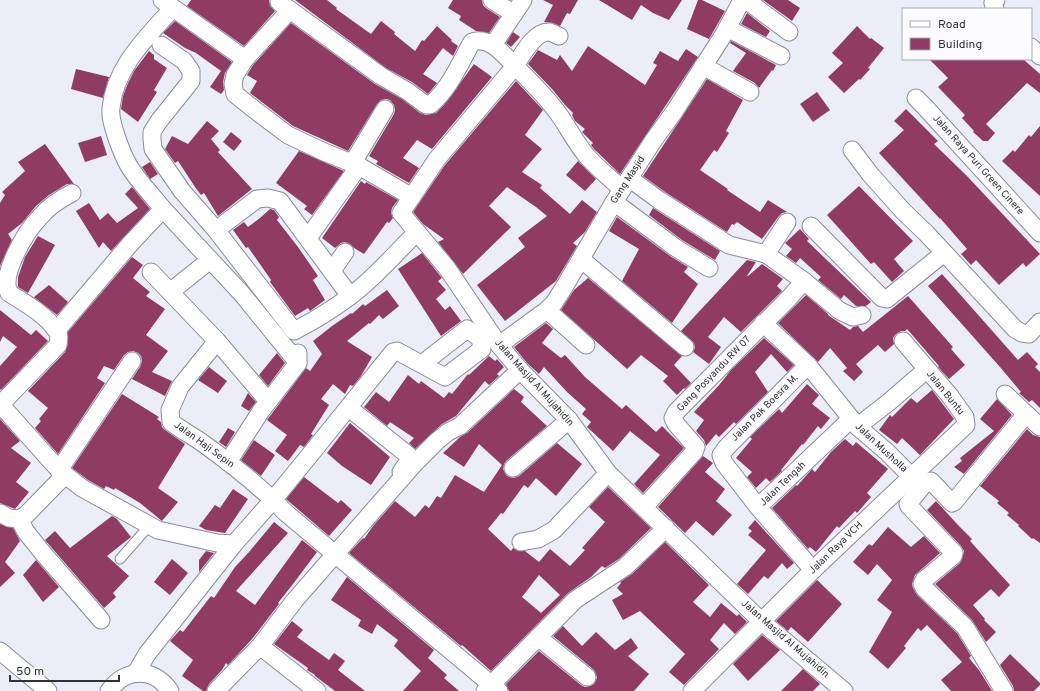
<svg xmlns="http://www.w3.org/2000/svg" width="1040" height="691" viewBox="0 0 1040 691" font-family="Overpass,sans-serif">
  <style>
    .building { fill: #903b64; fill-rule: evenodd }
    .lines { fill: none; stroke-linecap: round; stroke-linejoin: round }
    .service-casing { stroke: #8a8c97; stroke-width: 11 }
    .minor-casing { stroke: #8a8c97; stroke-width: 19 }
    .service { stroke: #fff; stroke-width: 9 }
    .minor { stroke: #fff; stroke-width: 17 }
    .labels { text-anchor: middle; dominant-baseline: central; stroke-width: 4; stroke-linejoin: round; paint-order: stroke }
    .street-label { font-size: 10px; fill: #313236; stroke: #fbfbfe }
  </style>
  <rect width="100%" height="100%" fill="#ebeef9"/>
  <g class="building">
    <polygon points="191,0 269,0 270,6 275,11 244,46 187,6"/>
    <polygon points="295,0 327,0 337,8 336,9 371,34 381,21 395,32 394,34 415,51 422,40 424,41 437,26 452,40 451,41 458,46 453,56 443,48 423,74 437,83 428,94 412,82 386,68"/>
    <polygon points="453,0 482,0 483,5 486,8 500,17 489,33 476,31 459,20 461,16 448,8"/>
    <polygon points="543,0 578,0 570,14 567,13 560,26 553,23 544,22 553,5"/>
    <polygon points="599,0 682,0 669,20 653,13 641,5 632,20"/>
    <polygon points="698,0 702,0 725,11 709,39 687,29"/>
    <polygon points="763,0 788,0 800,8 792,21"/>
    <polygon points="747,13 770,31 766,37 741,24"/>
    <polygon points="175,21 232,62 225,73 223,82 224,90 221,94 210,87 221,71 196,53 185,48 163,33"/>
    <polygon points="291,23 375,84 402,99 420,113 426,115 436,113 444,105 474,64 492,77 432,149 417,140 403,158 419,168 409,183 376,164 378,161 369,156 394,114 395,110 394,105 390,100 386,99 381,100 377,104 348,151 293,126 250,93 257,81 247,75 253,65"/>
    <polygon points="857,26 870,39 871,38 884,48 868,68 870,69 860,80 859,79 844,93 828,77 843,63 832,53"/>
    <polygon points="513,32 520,37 511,47 506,43"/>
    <polygon points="731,41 776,65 773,71 772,70 759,88 755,83 733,71 746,53 730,43"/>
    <polygon points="588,46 645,85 657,65 653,63 660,51 678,61 686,49 698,57 620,174 594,149 591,145 593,143 582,132 585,129 575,121 572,115 573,113 565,105 552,89 528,64 538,50 557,60 560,55 572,71"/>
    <polygon points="149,51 154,55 154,59 167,68 154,90 157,92 138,122 121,109 123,96 128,83 134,71"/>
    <polygon points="929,59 1023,59 1040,74 1040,93 1027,83 986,124 995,133 988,141 983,141 973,132 974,131 962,118 965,115 938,87 948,78"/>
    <polygon points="76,69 109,77 103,98 71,89"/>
    <polygon points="707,79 743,100 726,131 729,133 717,152 714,150 700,170 728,189 727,190 760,212 768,200 787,212 782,213 779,216 762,239 737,222 734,225 732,224 727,232 665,192 643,176"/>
    <polygon points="516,81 543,110 525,135 542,149 522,172 542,185 540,188 570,214 582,200 597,212 585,232 573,243 577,246 556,281 505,321 477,285 525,247 518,238 547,216 536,207 507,187 489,206 511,227 463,274 438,242 444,239 423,224 413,212 445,165"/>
    <polygon points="817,92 830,110 813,122 800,104"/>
    <polygon points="906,109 938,141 934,144 967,176 1040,254 1026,267 1023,263 999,285 976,260 971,265 961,254 967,249 940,218 940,219 879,153 904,130 894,121"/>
    <polygon points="207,121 219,131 211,139 220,150 218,152 252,189 218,216 204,193 201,195 195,187 178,161 175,163 165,149 172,136 188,144"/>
    <polygon points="1040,126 1040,196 1002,161 1013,150 1015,152 1029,135 1031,137"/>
    <polygon points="231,132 242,141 234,151 223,142"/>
    <polygon points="101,136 107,155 85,162 78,143"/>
    <polygon points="45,144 74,184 67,184 49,195 36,206 22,223 8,234 12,240 0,266 0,203 5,195 2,192 25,171 18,162"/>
    <polygon points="299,151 344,171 312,215 304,209 307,206 276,183"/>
    <polygon points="578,161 596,179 585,191 566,175"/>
    <polygon points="150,162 158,174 150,179 142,167"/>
    <polygon points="361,181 365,184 366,182 398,200 392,208 391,213 393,218 389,223 387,222 364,254 354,248 350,244 345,242 341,243 335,248 322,238"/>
    <polygon points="859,186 913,241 894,259 904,271 892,282 874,262 871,264 827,215"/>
    <polygon points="132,187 150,209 111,251 103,242 99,248 76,211 89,203 100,220 108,213 117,223 138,208 125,194"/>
    <polygon points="653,208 720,251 715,260 682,240 649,215"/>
    <polygon points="270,209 274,210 279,217 277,220 298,247 318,276 313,280 325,300 310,311 308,308 295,316 270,282 271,280 248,247 246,248 233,230 244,222 248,227 260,218"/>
    <polygon points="617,217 670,256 688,267 684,272 698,284 672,323 622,281 639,249 609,231"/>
    <polygon points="800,229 809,239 807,241 871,302 866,306 856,306 844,295 841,299 818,280 821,277 800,258 796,263 786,256 792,249 785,243"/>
    <polygon points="38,236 55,245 28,293 18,287 18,277 25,257"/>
    <polygon points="422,253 442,278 438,281 446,290 436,299 445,310 450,306 461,321 441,336 398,269"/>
    <polygon points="132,257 143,265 133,278 150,292 146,296 165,309 146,335 168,351 152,372 172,381 165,396 132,379 140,367 142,361 141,356 138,353 133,351 128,352 124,355 114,370 104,366 97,378 105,383 58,454 35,428 41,421 39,419 48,408 28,391 65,352 68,344 68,332"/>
    <polygon points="747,260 756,262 747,276 748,276 762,264 783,279 777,286 782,291 741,332 724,317 708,337 721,347 709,364 693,352 695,348 694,343 681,331"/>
    <polygon points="942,274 1018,360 1027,352 1038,364 1035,367 1040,372 1040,408 1032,400 1029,402 1019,393 1021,392 1000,367 928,286"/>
    <polygon points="588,278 682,356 674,365 691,383 685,389 684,388 677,395 663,381 668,376 641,355 627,369 561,310 574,290"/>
    <polygon points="49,285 68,302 57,315 34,297"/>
    <polygon points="387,290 399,306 383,319 379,315 370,324 369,323 347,341 372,357 361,376 353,386 350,385 345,394 333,384 321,399 329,405 311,434 313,435 304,447 300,445 288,461 275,451 287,435 267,420 306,368 310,371 322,354 313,341 332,326 351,313 352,314 363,304 365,306"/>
    <polygon points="806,295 828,314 828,315 850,330 853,327 858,326 863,332 908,296 953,347 951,349 965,365 949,379 938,367 939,366 907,329 905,331 901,331 896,334 893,338 894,344 885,352 878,345 856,364 863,372 854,381 843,371 847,368 830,348 818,362 778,323"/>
    <polygon points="0,310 31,335 36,330 48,341 1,390 0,389 0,366 17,347 3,336 0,342"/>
    <polygon points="546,323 553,329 542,343 561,358 565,355 585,377 622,409 626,405 656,432 662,426 684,448 643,493 634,484 660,455 630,431 613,451 587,427 591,422 582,414 586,409 567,392 544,367 539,374 527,363 514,347"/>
    <polygon points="764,338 794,365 787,372 771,354 755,372 768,392 736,424 734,422 719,437 716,434 706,446 704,440 696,431 704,420 694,412 720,384 731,370"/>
    <polygon points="277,353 285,363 268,386 259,375"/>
    <polygon points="489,356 495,361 497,359 504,367 497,374 499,376 489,385 485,381 456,416 442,424 415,449 409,443 414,438 390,422 387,426 364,407 376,392 389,402 408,375 419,384 421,381 444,398 449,392 452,394 468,374 469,375"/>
    <polygon points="209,367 227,381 218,393 198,380"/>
    <polygon points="807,384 819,395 812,404 830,418 821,429 818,426 803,445 802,444 781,470 782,471 770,482 766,478 756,488 747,477 752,472 736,458 752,439 750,437 779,409 782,413"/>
    <path d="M 514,389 L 524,397 L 521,402 L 547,426 L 506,461 L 504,464 L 503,469 L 506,475 L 509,477 L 514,478 L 519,476 L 557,443 L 582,464 L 556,496 L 536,478 L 528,488 L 524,485 L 503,514 L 501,513 L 488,529 L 511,551 L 513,548 L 518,551 L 525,551 L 539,562 L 550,549 L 570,566 L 585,550 L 582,548 L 605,522 L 589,507 L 608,487 L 651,528 L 619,559 L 605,568 L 602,566 L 591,577 L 568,593 L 491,671 L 462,645 L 461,646 L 349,553 L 363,538 L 364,539 L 373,526 L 395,501 L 415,517 L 425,505 L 429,508 L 437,496 L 441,498 L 455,475 L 484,492 L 502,465 L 479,444 L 464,467 L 443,453 L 460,437 L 467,433 ZM 539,575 L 560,595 L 541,613 L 522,597 Z"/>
    <polygon points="932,390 954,419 920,455 902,438 897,444 879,430 890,415 892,417 911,398 917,403"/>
    <polygon points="248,393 256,402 249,411 241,406"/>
    <polygon points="122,394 159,417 157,419 161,422 162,427 165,430 185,444 158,488 178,502 162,521 140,503 115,488 114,490 106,486 104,489 88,480 72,468"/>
    <polygon points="997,399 1012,415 964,474 954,467 962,461 960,458 994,431 980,419"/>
    <polygon points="0,419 20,441 11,448 31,463 16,482 29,492 15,509 0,503"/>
    <polygon points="350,423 390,457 371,485 342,466 327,453"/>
    <polygon points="228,428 235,432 226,447 219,442"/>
    <polygon points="1027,429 1033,435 1040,437 1040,543 1033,538 1032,539 1018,526 1019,525 1007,515 1009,513 997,503 999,501 980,486"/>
    <polygon points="845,439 853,446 856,442 888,469 867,493 871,497 857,513 855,511 839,528 837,526 816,552 810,547 808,549 772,508 796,485 797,486 812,469 815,472 831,452"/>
    <polygon points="254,440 275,455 261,476 241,460"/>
    <polygon points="703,456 713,463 705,472 725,489 716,501 732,515 713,536 696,521 685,533 658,507"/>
    <polygon points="304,477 338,503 341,500 352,510 329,536 286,499"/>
    <polygon points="233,489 248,499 225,533 206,530 199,526 215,505 220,508"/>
    <polygon points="936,501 958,525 972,539 970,541 1010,585 999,597 991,589 973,605 985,619 984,620 996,632 986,642 972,620 935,584 960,563 962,559 964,551 961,546 927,510"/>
    <polygon points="112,516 117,519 131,537 107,556 129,576 113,593 116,597 104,608 45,540 55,531 70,548"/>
    <polygon points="755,520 794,563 787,569 782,563 768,579 764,576 748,594 737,584 766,550 748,535 752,531 748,528"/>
    <polygon points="274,522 288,533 236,591 255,605 302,540 317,552 293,584 278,603 279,604 252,639 228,665 226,663 222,670 209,684 206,691 203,691 182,676 193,660 170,641 180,630 183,632 211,596 214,598 235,567 249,552"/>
    <polygon points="0,524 13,528 20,541 5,562 15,573 0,587"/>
    <polygon points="888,527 911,547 924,536 940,553 915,575 912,584 913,588 917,595 957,633 971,656 969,658 979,670 992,691 951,691 941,680 962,662 927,625 921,631 918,628 904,646 906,648 888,669 869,652 892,612 877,600 892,580 877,564 868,575 853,562 869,544 872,546"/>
    <polygon points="665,542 709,585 693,602 710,617 721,603 737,616 739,614 747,622 735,634 724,623 710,640 719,649 684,685 669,672 685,654 640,611 623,620 612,600 623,594 617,588 621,583 620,582 632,574"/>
    <polygon points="206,551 214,553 199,572 199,560"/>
    <polygon points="172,559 188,573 170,595 154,582"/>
    <polygon points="36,560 59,587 43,602 23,575"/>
    <polygon points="347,577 434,650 428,658 447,675 444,678 459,691 403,691 421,671 394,646 398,640 377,624 372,634 358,626 361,620 331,600"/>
    <polygon points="817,580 842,604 808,642 791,627 788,631 776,621"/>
    <polygon points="292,621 303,630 297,637 329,660 334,653 345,661 338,670 365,691 335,691 315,676 315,675 307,670 308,668 274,644"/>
    <polygon points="563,626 582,646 596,632 615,650 631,638 638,648 628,656 649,674 634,691 509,691 506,684 539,651 581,685 585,687 590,686 594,684 597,678 596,674 594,670 553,636"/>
    <polygon points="762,635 780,650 748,681 733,664"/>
    <polygon points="1010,654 1040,683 1040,685 1034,691 1014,691 1013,686 1000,665"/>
    <polygon points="803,669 820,684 813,691 781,691"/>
  </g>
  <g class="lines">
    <g class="service-casing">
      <polyline id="service" points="120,559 149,526"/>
    </g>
    <g class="minor-casing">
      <g id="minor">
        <polyline points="162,0 245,59 235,75 233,84 235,94 255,110 288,135 324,152 359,166 412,197"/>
        <polyline points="492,0 514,14"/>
        <polyline points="746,0 789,32"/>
        <path d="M 279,2 L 381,76 L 407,91 L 426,105 L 430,105 C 449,90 460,63 472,42 C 490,36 503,54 515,66 L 437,159 L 401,213 L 447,268 L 499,345 L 520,370 L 569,420 L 608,473 L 761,621 L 844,691"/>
        <polyline points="995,9 993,3 996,0"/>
        <polyline points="727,28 781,56"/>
        <path d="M 559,36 C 556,35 553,33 550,32 C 535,30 522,55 515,66 C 531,82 547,97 560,116 C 569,129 576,143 586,155 C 596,167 610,178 622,189"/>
        <path d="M 161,45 L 184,61 L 191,71 L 191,81 L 159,121 L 152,132 L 152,139 L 153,149 L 182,191 L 216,230 L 294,331 C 319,318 345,302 366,283 C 384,267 400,249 417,232"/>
        <polyline points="493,45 523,0"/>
        <polyline points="1031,47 1040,56"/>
        <polyline points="245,59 290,10"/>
        <polyline points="703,66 750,92"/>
        <polyline points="916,98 924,106 1040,233"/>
        <polyline points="852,150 870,174 903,211 926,233 1015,329 1022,333 1029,334 1040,322"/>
        <polyline points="352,164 385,109"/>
        <polyline points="629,178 659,200 729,245 766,254 804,281 840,311 853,317 862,315"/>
        <polyline points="614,202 676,248 709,268"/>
        <polyline points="163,209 242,294 298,363"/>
        <polyline points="811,226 882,298 887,299 944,253"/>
        <polyline points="216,230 257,199 268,198 280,201 350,296"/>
        <polyline points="308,238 359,166"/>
        <polyline points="766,254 787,222"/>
        <polyline points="581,259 685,347"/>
        <polyline points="332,271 345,252"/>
        <polyline points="151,272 217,341 268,401"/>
        <polyline points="170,292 210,260"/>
        <polyline points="547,310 586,345"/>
        <polyline points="763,323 808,365 858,427 887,452 911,476"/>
        <path d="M 57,330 L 130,244 L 163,209 C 152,195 138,181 129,166 C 122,154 109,121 111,108 C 115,67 147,37 173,8"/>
        <path d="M 217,341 L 180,387 L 170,410 L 171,422 C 181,430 193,436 204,444 C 233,465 261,487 286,513 L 499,691"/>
        <polyline points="499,345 547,310 554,303 563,289 614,202 653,141 674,112 724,34 742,0"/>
        <polyline points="1005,394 1040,427"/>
        <polyline points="0,404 59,470 82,488 158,530 217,543 234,544"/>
        <path d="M 0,405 L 58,345 C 59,339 60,334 56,330 C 45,314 25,303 9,293 C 0,274 26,231 40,217 C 49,206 60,199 72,193"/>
        <polyline points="349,408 408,455 410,459 401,472"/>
        <polyline points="858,427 867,419 889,402 926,370"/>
        <polyline points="228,462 261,411 298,363 298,353"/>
        <polyline points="513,468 569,420"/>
        <polyline points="59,470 132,361"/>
        <polyline points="644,507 694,452 696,447 676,424 673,418 676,412 789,298 804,281"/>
        <polyline points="758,507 724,463 721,455 726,448 808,365"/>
        <polyline points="0,513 9,518 19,519 26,515 65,475"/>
        <polyline points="19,519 26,532 42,552 101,620"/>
        <polyline points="521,542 538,539 554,530 608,473"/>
        <polyline points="813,570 758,507 851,419"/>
        <polyline points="538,637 587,677"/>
        <polyline points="260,646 317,691"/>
        <polyline points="0,651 48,691"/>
        <polyline points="136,673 147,654 234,544 273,500 309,456 393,352 397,351 445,377 482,349 480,338 467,329 422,364"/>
        <path d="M 109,691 C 125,668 154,667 170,691"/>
        <polyline points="216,691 260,646 295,600 415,463 437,441 448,432 460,426 520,370"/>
        <polyline points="485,691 575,600 625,567 666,528"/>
        <polyline points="692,691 813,570 966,425 965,417 950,396 903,341"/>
        <polyline points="1004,691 965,627 924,588 922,584 924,580 953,556 954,553 909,506 908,504 925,483 931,481 952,503 954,502 1026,414"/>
      </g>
    </g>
    <use href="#service" class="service"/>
    <use href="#minor" class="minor"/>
  </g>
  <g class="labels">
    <g class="street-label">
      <text transform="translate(978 165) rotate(48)">Jalan Raya Puri Green Cinere</text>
      <text transform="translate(628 180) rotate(-57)">Gang Masjid</text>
      <text transform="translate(714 374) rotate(-46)">Gang Posyandu RW 07</text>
      <text transform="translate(534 383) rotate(48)">Jalan Masjid Al Mujahidin</text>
      <text transform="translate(945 393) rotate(51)">Jalan Buntu</text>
      <text transform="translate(765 408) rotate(-45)">Jalan Pak Boesra M.</text>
      <text transform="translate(204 445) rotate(36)">Jalan Haji Sepin</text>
      <text transform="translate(881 448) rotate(43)">Jalan Musholla</text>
      <text transform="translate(783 484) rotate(-44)">Jalan Tengah</text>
      <text transform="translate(836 548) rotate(-44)">Jalan Raya VCH</text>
      <text transform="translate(785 639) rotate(41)">Jalan Masjid Al Mujahidin</text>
    </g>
  </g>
  <rect x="902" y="8" width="130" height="52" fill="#fbfbfe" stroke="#aaabae"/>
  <rect x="910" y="21" width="20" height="6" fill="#ffffff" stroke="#aaabae"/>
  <text x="938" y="28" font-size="12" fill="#313236">Road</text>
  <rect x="910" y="38" width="20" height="12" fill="#903b64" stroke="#aaabae"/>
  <text x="938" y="48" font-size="12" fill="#313236">Building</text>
  <path d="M10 675v6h109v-6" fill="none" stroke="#313236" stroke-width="2"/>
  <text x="16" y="675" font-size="12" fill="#313236" stroke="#fbfbfe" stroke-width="3" paint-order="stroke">50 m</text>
</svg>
